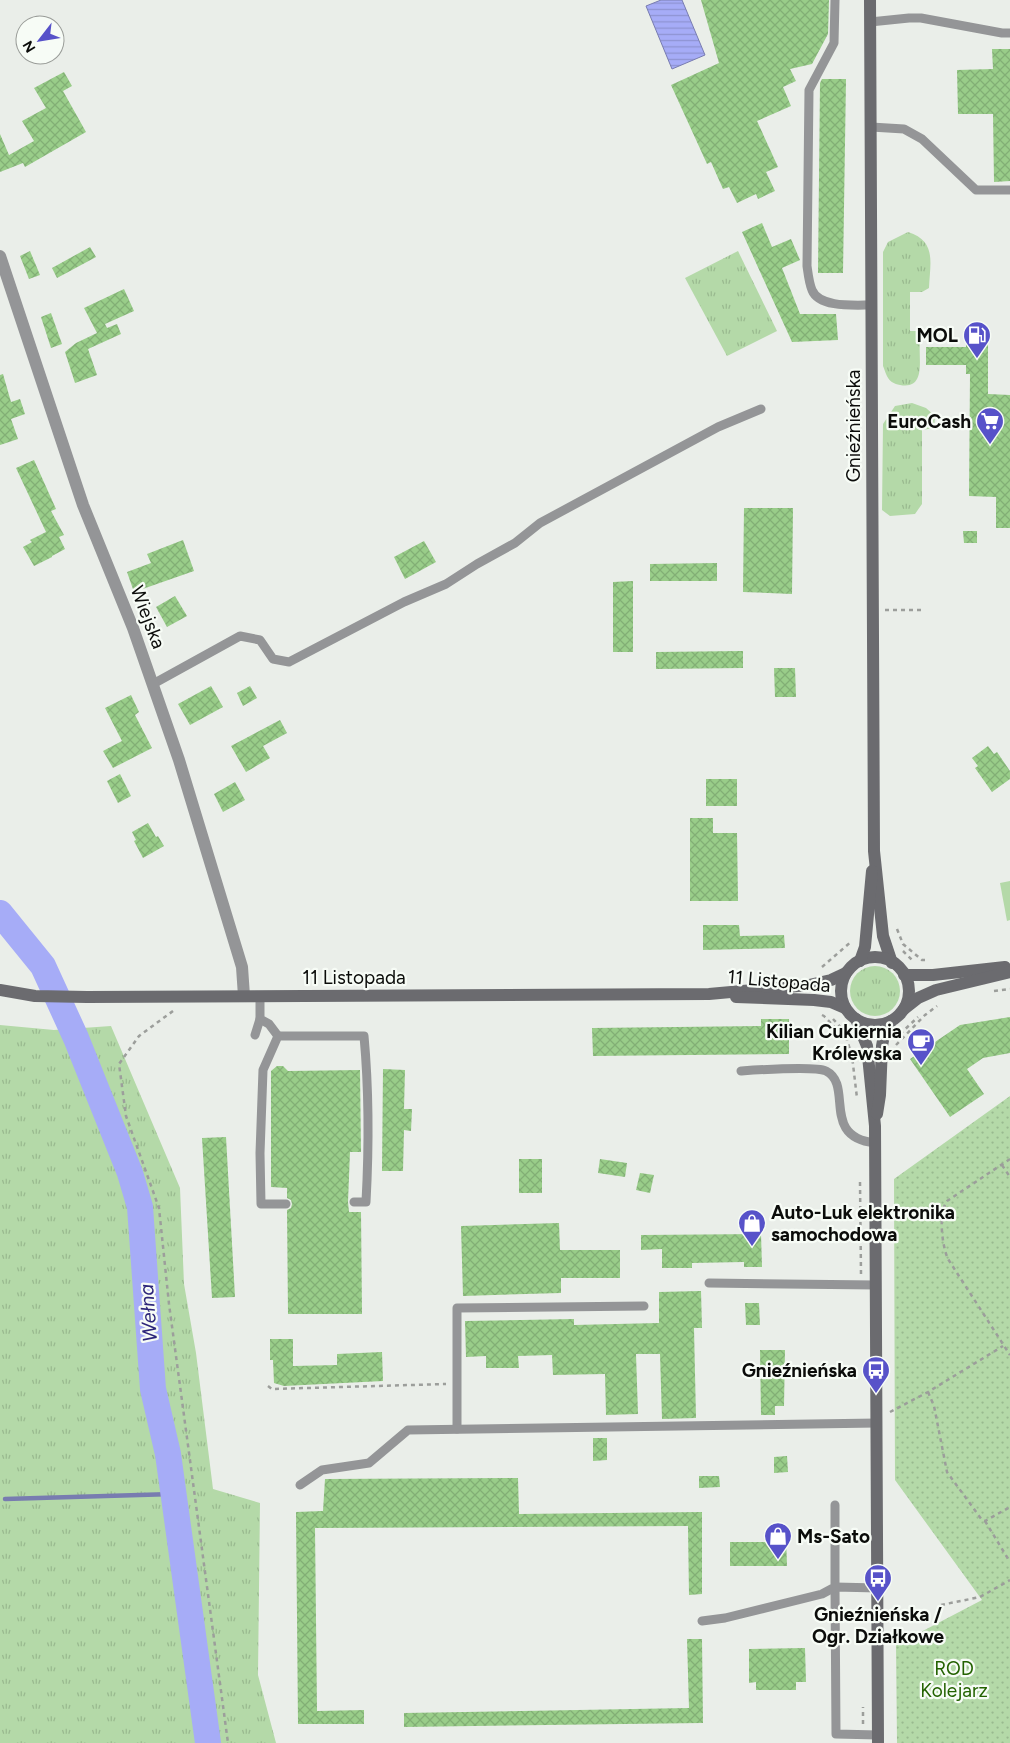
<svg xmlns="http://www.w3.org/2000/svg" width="1010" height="1743" viewBox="0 0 1010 1743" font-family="Figtree,sans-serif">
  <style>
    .grass { fill: url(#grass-tufts) }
    .park { fill: #b4d9a8 }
    .garden { fill: url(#garden-dots) }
    .water { fill: url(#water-rules); stroke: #787cb0 }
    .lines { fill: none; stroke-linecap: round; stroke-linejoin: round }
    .stream { stroke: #787cb0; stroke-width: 4.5 }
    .river { stroke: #a6acf7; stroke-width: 26 }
    .building { fill: url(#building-cross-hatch) }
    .path { stroke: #9c9e9b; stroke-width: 2.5; stroke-dasharray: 4 4; stroke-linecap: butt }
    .service { stroke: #949597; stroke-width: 9 }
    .minor { stroke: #949597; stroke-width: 12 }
    .secondary { stroke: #6b6b6f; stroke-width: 12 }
    .labels { text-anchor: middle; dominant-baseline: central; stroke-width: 4.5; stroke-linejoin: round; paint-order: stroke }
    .poi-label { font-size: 19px; font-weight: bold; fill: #0b0c0a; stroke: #f7fcf6; text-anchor: end }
    .street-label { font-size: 19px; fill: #0b0c0a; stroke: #f7fcf6 }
    .park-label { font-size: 19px; fill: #236200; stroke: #f7fcf6 }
    .water-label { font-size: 20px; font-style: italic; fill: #2d267a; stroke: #f7fcf6 }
  </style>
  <defs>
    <pattern id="grass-tufts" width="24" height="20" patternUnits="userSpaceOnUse" patternTransform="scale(1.25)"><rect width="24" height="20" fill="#b4d9a8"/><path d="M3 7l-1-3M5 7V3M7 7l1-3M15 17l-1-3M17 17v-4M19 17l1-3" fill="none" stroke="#99b98f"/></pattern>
    <pattern id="garden-dots" width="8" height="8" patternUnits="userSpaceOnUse" patternTransform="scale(1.25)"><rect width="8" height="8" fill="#b4d9a8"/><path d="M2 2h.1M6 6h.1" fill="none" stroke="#99b98f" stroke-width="1.8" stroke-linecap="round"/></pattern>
    <pattern id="water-rules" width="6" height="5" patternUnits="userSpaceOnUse" patternTransform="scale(1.25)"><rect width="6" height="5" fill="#a6acf7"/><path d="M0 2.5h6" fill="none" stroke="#8e93d2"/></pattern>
    <pattern id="building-cross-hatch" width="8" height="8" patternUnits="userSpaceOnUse" patternTransform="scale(1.25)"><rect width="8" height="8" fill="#99cd89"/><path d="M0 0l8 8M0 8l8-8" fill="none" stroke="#82af75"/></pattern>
  </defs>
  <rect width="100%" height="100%" fill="#eaeee9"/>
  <g class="grass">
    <path d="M 908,232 C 937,241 930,263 929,288 L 922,292 L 910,292 L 910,331 L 923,331 C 922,335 920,339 920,343 C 918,358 927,390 900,385 C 888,383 887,376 883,366 L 883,252 L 888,242 Z"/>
    <polygon points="738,251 777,331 727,356 685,278"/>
    <polygon points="912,403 926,408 935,416 934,428 922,430 922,504 915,514 890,516 882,510 883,424 895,406"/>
    <circle cx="875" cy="991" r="25"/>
    <polygon points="0,1025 54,1030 111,1026 180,1188 184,1284 196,1353 213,1489 260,1503 258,1675 276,1743 0,1743"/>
  </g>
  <polygon class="park" points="1010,881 1010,920 1007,921 1000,883"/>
  <polygon class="garden" points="1010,1096 1010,1743 897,1743 896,1645 982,1600 895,1480 894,1179"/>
  <polygon class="water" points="661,0 682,0 705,55 672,69 646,6"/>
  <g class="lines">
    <polyline class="stream" points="5,1499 173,1494"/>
    <polyline class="river" points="0,913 43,966 76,1038 130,1173 140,1207 153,1389 168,1454 208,1743"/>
  </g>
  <g class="building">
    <polygon points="701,0 829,0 828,34 812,64 790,69 796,81 783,87 791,106 757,121 778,167 766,172 775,191 758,199 756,194 737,203 729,187 723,189 711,162 707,164 671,85 719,63"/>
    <polygon points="992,49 1010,49 1010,181 994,182 993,114 958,114 957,70 993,69"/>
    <polygon points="64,72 72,86 63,91 86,132 25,167 23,163 0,172 0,134 9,155 34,141 22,121 46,108 34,88"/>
    <polygon points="822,79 846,79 843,273 818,273 820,83"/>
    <polygon points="762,223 772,247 791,239 800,260 782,268 800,314 836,314 838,340 792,342 742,232"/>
    <polygon points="90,247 96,257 57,278 52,268"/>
    <polygon points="30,251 40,275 29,279 20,256"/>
    <polygon points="124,289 134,311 105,324 107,328 117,324 121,334 88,349 97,375 75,383 65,352 76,343 97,333 84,308"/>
    <polygon points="51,313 62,344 51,348 41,317"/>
    <polygon points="966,343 988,343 988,394 1010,395 1010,528 996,528 996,497 969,496 970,374 966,374 966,365 926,365 926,347 966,347"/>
    <polygon points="3,374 11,402 20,399 25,414 11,419 18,439 0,445 0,375"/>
    <polygon points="34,460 56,509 51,511 64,535 59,537 65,549 52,556 52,557 34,566 23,547 32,542 30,540 46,532 16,468"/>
    <polygon points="744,508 793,508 792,594 743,592"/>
    <polygon points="963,531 977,531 977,543 964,543"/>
    <polygon points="183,540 194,571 134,592 127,572 151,563 147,554"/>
    <polygon points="424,541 436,562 405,579 394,557"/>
    <polygon points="717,563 717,581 650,581 650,564"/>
    <polygon points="633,581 633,652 613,652 613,582"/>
    <polygon points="175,596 187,616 167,627 156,607"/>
    <polygon points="743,651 743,668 656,669 656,652"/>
    <polygon points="774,668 795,668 796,697 775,697"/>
    <polygon points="211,686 223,707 190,725 178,704"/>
    <polygon points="250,686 257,698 243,706 237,693"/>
    <polygon points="131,695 139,712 135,715 152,748 113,768 103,751 122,741 105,708"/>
    <polygon points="280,720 287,733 263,746 270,758 246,772 231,746"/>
    <polygon points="988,746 994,754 997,752 1010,771 1010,779 992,792 975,768 978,766 972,758"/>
    <polygon points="120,774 131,796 118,803 107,781"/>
    <rect x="706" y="779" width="31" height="27"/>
    <polygon points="235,782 245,800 223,812 214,794"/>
    <polygon points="690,818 713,818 713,833 737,833 738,901 690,901"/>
    <polygon points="148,823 156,837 158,836 164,846 143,858 134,841 136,840 132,832"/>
    <polygon points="703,925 739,925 740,936 784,935 785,948 703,950"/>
    <polygon points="1010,1017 1010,1053 983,1058 967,1069 984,1094 950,1117 910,1059 960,1025"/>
    <polygon points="761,1019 789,1019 789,1054 593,1056 592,1028 761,1026"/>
    <polygon points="277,1066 283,1066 288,1071 360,1070 361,1152 350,1152 348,1202 349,1212 361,1212 362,1314 288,1314 287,1210 291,1208 292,1204 291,1200 287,1198 287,1188 271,1187 271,1071"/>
    <polygon points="383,1069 405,1070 404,1109 412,1109 411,1131 404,1130 403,1171 382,1171"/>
    <polygon points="226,1137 235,1297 212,1298 202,1138"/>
    <rect x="519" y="1159" width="23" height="34"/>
    <polygon points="600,1159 627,1163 625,1177 598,1173"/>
    <polygon points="640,1173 654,1175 650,1193 636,1190"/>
    <polygon points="559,1223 560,1250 620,1250 620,1278 561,1278 561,1293 463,1296 461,1226"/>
    <polygon points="761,1234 762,1267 744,1267 744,1262 692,1263 692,1268 662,1268 662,1249 641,1250 641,1235"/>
    <polygon points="701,1291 702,1328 694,1328 696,1418 662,1419 660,1354 636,1354 638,1414 606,1415 605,1374 553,1375 552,1355 518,1356 519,1368 486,1368 486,1356 466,1357 465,1321 574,1319 574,1325 659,1323 659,1292"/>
    <polygon points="745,1303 759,1303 760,1325 746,1325"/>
    <polygon points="270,1339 293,1339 293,1366 337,1365 337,1354 382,1352 383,1381 284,1386 274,1383 273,1360 270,1360"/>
    <polygon points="760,1350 785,1350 784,1406 775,1406 775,1415 761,1415"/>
    <polygon points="593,1438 607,1438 607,1460 593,1461"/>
    <polygon points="787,1456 788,1472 774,1473 774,1457"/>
    <polygon points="699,1476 719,1476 720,1487 699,1488"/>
    <polygon points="518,1478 519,1514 702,1512 702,1594 689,1595 688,1526 315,1528 317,1711 364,1710 364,1724 298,1724 296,1512 323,1511 325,1479"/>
    <polygon points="770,1536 786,1536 787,1566 730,1566 730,1542 770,1542"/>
    <polygon points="687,1639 702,1639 703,1723 404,1727 404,1713 689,1708"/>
    <polygon points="805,1648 806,1682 796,1682 796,1690 756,1690 756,1682 749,1683 749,1649"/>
  </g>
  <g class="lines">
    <g class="path">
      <polyline points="885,610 923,610"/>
      <polyline points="897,929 903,944 922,960 926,960"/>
      <polyline points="903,951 913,961"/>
      <polyline points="822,967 852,941"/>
      <polyline points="994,991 1010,989"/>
      <polyline points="173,1011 139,1036 119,1064 126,1116 159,1208 169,1304 228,1743"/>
      <polyline points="822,1015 824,1016 847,1040 852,1056 857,1098"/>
      <polyline points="833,1019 846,1033"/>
      <polyline points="900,1034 918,1017"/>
      <polyline points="896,1045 925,1015 937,1006"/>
      <path d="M 1010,1159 L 947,1201 C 938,1213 942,1246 948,1259 L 1010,1355"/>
      <polyline points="1002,1165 1010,1177"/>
      <polyline points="860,1182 861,1274"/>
      <polyline points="268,1386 272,1389 446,1384"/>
      <polyline points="928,1392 934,1406 947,1472 982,1520 985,1521 1010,1507"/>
      <polyline points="890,1412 928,1392 1003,1346"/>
      <polyline points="985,1521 1010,1562"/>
      <polyline points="941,1605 980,1597 1010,1580"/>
      <polyline points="863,1724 863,1707"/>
    </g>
    <g class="service">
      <path d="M 835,0 L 834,43 L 809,90 L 807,266 C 808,273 809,283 812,290 C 819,308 855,305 871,305"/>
      <polyline points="870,22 909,18 921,18 1002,33 1010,33"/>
      <polyline points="871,127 904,129 922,139 976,190 1010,190"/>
      <polyline points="153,684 240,636 260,640 273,659 289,662 404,602 446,584 477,564 515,543 540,523 718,427 761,409"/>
      <polyline points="260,997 260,1019 269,1024 278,1036"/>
      <polyline points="255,1035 260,1019"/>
      <path d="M 741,1071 C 756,1070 815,1066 826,1071 C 854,1085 820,1137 875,1143"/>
      <path d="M 286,1204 L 261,1204 L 260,1153 L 263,1070 L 278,1036 L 364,1036 C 369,1091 369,1147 366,1202 L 354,1202"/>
      <polyline points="709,1283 876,1285"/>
      <polyline points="457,1429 457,1308 644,1306"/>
      <polyline points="300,1485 322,1470 369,1463 408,1430 877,1423"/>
      <polyline points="878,1588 835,1587 836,1734 878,1735"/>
      <polyline points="702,1621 725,1618 822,1594 835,1587 835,1505"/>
    </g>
    <polyline class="minor" points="0,256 83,505 133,628 179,760 242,967 244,996"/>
    <g class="secondary">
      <polyline points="870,0 874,851 883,936 892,963"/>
      <circle cx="875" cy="991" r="34"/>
      <polyline points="860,961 865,947 872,871"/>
      <polyline points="904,975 933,975 1005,967"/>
      <polyline points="0,990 35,996 87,997 709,994 809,985 831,980 846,973"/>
      <polyline points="736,997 814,1000 831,1002 845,1008"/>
      <polyline points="904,1009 918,998 936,990 1010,972"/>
      <polyline points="856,1019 867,1046 875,1126 878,1743"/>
      <polyline points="877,1114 880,1095 882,1046 884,1035 891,1021"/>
    </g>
  </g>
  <defs>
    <g id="fuel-pin" transform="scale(1.4375)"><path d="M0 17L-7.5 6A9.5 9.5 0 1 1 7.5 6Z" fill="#5752c9" stroke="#f7fcf6"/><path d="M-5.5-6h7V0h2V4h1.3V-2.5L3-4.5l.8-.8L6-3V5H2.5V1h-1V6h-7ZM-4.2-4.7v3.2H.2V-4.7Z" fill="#fff"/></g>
    <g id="supermarket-pin" transform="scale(1.4375)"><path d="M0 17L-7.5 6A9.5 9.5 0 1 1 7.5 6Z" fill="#5752c9" stroke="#f7fcf6"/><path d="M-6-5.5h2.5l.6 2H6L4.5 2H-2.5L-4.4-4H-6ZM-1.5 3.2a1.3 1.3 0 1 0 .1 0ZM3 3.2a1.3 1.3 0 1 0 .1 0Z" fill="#fff"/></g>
    <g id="cafe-pin" transform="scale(1.4375)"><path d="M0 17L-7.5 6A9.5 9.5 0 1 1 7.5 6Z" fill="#5752c9" stroke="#f7fcf6"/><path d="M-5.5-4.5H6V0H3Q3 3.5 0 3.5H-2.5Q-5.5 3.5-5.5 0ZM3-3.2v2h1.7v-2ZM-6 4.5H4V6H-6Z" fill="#fff"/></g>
    <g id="shop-pin" transform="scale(1.4375)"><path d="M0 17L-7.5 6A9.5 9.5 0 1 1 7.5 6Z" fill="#5752c9" stroke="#f7fcf6"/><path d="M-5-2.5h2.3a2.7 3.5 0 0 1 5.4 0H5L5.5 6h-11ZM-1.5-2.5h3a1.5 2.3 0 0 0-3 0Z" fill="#fff"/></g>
    <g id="bus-pin" transform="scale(1.4375)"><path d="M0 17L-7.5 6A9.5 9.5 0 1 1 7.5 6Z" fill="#5752c9" stroke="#f7fcf6"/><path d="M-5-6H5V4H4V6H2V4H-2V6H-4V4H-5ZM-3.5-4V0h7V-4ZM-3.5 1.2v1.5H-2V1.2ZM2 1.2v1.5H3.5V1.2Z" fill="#fff"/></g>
  </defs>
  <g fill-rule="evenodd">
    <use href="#fuel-pin" x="977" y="335"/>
    <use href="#supermarket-pin" x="990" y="421"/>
    <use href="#cafe-pin" x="921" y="1042"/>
    <use href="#shop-pin" x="752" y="1223"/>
    <use href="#bus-pin" x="876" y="1370"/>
    <use href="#shop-pin" x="778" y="1536"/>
    <use href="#bus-pin" x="878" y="1578"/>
  </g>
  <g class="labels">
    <g class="poi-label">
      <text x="958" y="335">MOL</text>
      <text x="971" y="421">EuroCash</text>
      <text x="902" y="1031">Kilian Cukiernia<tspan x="902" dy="22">Królewska</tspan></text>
      <text x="771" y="1212" text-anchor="start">Auto-Luk elektronika<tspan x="771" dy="22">samochodowa</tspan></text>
      <text x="857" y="1370">Gnieźnieńska</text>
      <text x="797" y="1536" text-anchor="start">Ms-Sato</text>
      <text x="878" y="1614" text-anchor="middle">Gnieźnieńska /<tspan x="878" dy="22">Ogr. Działkowe</tspan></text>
    </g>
    <g class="street-label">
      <text transform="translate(853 426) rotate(-90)">Gnieźnieńska</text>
      <text transform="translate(148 617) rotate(69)">Wiejska</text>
      <text x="354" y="977">11 Listopada</text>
      <text transform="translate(779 981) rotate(5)">11 Listopada</text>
    </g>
    <g class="park-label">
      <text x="954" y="1668">ROD<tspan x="954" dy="22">Kolejarz</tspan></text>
    </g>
    <g class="water-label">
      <text transform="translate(148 1313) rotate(-94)">Wełna</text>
    </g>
  </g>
  <g transform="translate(40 40) rotate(239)"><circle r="24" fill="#f7fcf6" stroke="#999c98"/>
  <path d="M0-4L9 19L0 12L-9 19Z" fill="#5752c9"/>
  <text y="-8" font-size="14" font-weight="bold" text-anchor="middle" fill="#0b0c0a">N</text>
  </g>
</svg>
